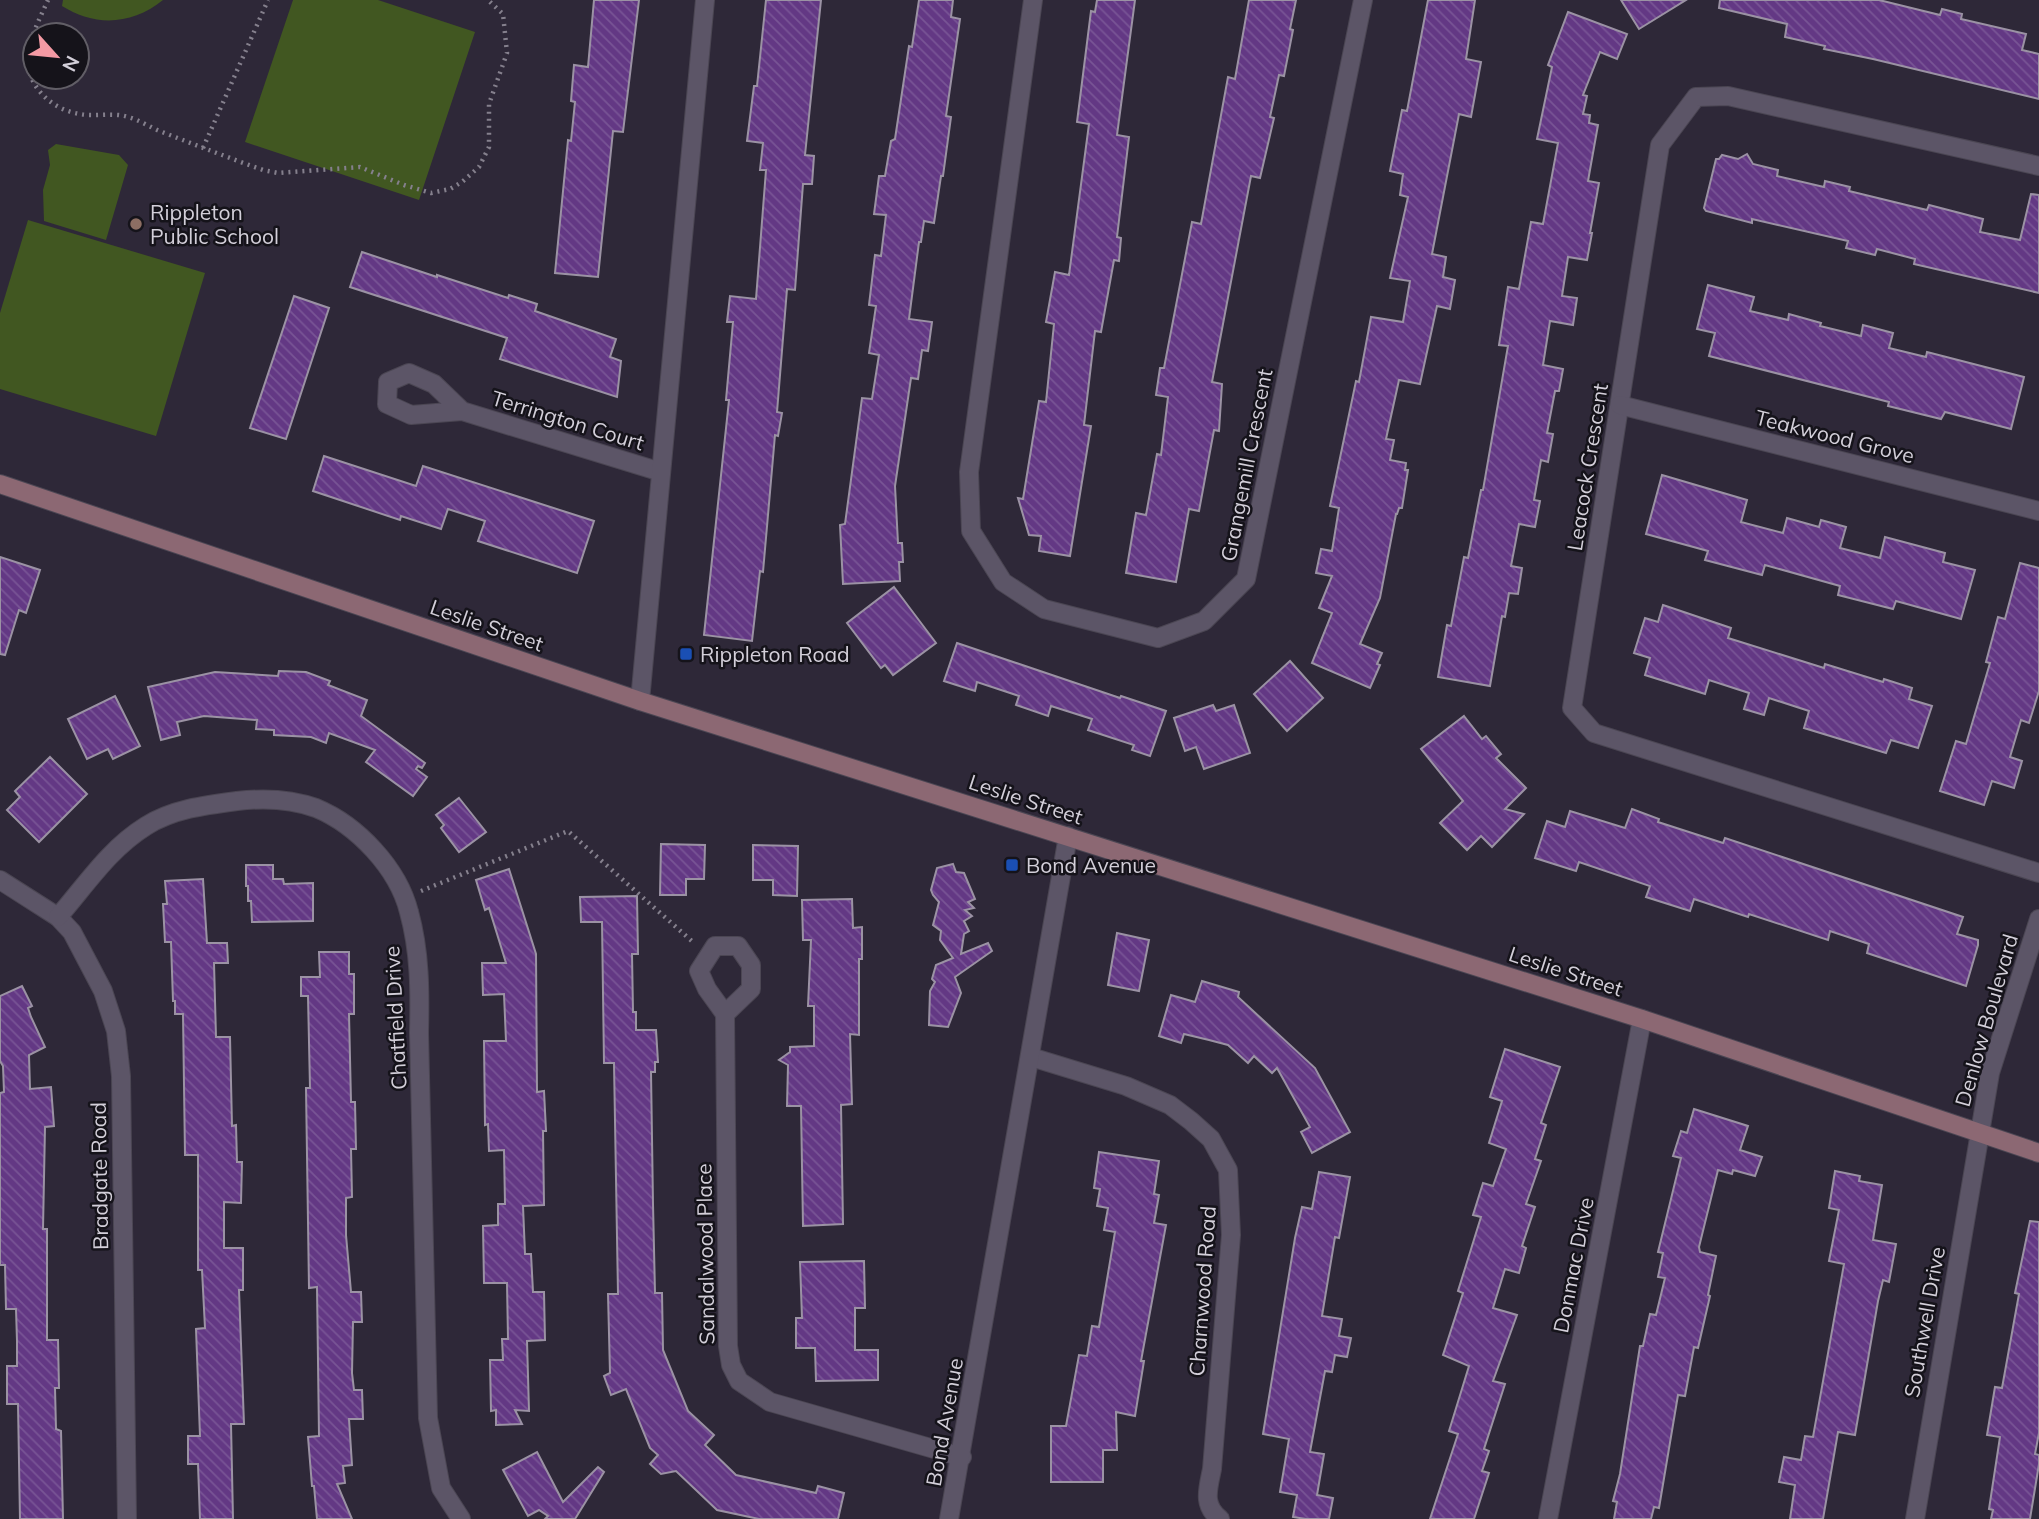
<svg xmlns="http://www.w3.org/2000/svg" width="2039" height="1519" viewBox="0 0 2039 1519" font-family="Mulish,sans-serif">
  <style>
    .grass { fill: #415721 }
    .building { fill: url(#building-back-hatch); stroke: #9b92a4; stroke-width: 2 }
    .lines { fill: none; stroke-linecap: round; stroke-linejoin: round }
    .minor-casing { stroke: #4b4653; stroke-width: 20 }
    .secondary-casing { stroke: #4b4653; stroke-width: 20 }
    .path { stroke: #85808d; stroke-width: 4.5; stroke-dasharray: 2 5; stroke-linecap: butt }
    .minor { stroke: #5c5567; stroke-width: 18 }
    .secondary { stroke: #8c6873; stroke-width: 18 }
    .education-dot { fill: #8d6e63; stroke: #15131a; stroke-width: 2.5 }
    .transit-dot { fill: #1a4fb4; stroke: #15131a; stroke-width: 2.5 }
    .labels { text-anchor: middle; dominant-baseline: central; stroke-width: 5; stroke-linejoin: round; paint-order: stroke }
    .poi-label { font-size: 21px; fill: #d3cfd9; stroke: #15131a; text-anchor: start }
    .street-label { font-size: 21px; fill: #d3cfd9; stroke: #15131a }
  </style>
  <defs>
    <pattern id="building-back-hatch" width="6" height="6" patternUnits="userSpaceOnUse" patternTransform="scale(1.75)"><rect width="6" height="6" fill="#633884"/><path d="M-1 5l2 2M0 0l6 6M5-1l2 2" fill="none" stroke="#785495"/></pattern>
  </defs>
  <rect width="100%" height="100%" fill="#2e2838"/>
  <g class="grass">
    <path d="M 63,0 L 163,0 C 132,25 95,27 62,6 Z"/>
    <polygon points="293,0 378,0 475,32 419,200 245,142"/>
    <polygon points="56,144 119,155 128,165 106,240 44,221 43,190 50,165 48,150"/>
    <polygon points="28,220 205,273 156,436 0,389 0,313"/>
  </g>
  <g class="building">
    <polygon points="594,0 639,0 623,132 613,131 598,277 555,273 568,140 571,141 575,102 571,101 574,65 588,67"/>
    <polygon points="766,0 821,0 805,155 814,156 812,184 803,184 795,290 787,289 777,412 782,413 778,436 775,435 763,572 760,571 752,641 704,635 729,400 726,400 733,322 727,322 730,296 756,299 766,170 760,170 763,143 747,141 754,86 757,86"/>
    <polygon points="919,0 953,0 951,17 960,19 946,116 951,117 943,176 941,176 934,223 924,221 921,242 919,242 909,319 932,322 928,351 922,350 918,379 911,378 895,486 898,543 902,543 903,562 899,562 900,581 843,584 840,525 845,524 862,398 872,399 879,355 869,353 876,306 869,305 875,255 881,256 886,215 874,214 879,176 885,176 891,141 895,139 909,46 912,47"/>
    <polygon points="1097,0 1135,0 1117,135 1129,137 1117,237 1121,238 1119,261 1114,260 1101,332 1095,331 1084,425 1091,426 1070,556 1039,551 1041,536 1029,535 1018,498 1023,499 1039,401 1046,402 1054,324 1046,322 1055,272 1069,275 1089,124 1077,122 1091,11 1095,12"/>
    <polygon points="1249,0 1296,0 1290,29 1293,30 1284,76 1279,75 1270,117 1274,118 1260,178 1251,176 1212,382 1222,384 1219,431 1214,430 1199,511 1189,509 1176,582 1126,573 1136,513 1146,515 1157,454 1161,455 1168,397 1156,395 1160,368 1164,368 1192,222 1201,224 1228,77 1235,79"/>
    <polygon points="1428,0 1475,0 1466,59 1481,62 1471,117 1459,114 1432,254 1446,257 1443,277 1455,280 1450,309 1437,306 1420,384 1399,380 1386,439 1394,440 1390,460 1406,463 1405,470 1408,470 1402,508 1399,508 1397,514 1396,514 1380,598 1360,644 1382,653 1377,664 1380,665 1370,688 1312,663 1332,613 1319,608 1332,576 1316,573 1321,549 1332,551 1339,508 1330,506 1356,381 1359,382 1371,317 1403,322 1410,281 1390,278 1408,197 1400,195 1403,174 1390,171 1402,110 1407,111"/>
    <polygon points="1621,0 1686,0 1639,29"/>
    <polygon points="1720,0 1879,0 1940,15 1942,9 1962,14 1961,19 2026,34 2022,50 2039,54 2039,99 1873,59 1824,49 1825,46 1785,37 1787,24 1719,8"/>
    <polygon points="1568,12 1627,34 1617,59 1600,52 1583,95 1587,96 1583,114 1590,115 1589,123 1598,125 1588,181 1599,183 1590,233 1592,233 1587,260 1568,257 1562,296 1577,298 1573,325 1550,321 1543,365 1563,369 1559,391 1555,391 1547,433 1553,434 1548,462 1541,460 1534,500 1540,501 1535,527 1519,524 1511,566 1522,568 1518,594 1509,593 1505,617 1502,616 1490,686 1438,677 1447,625 1451,626 1464,557 1468,558 1481,490 1483,490 1508,346 1499,345 1508,287 1519,289 1531,222 1543,224 1558,143 1537,139 1552,67 1548,65"/>
    <polygon points="1747,154 1753,164 1778,170 1777,176 1824,187 1825,181 1850,187 1849,191 1927,210 1929,205 1983,219 1980,232 2020,240 2031,194 2039,195 2039,293 1914,264 1915,259 1877,249 1875,255 1846,248 1848,241 1752,219 1752,223 1706,211 1704,208 1716,159 1719,159 1722,155 1738,159"/>
    <polygon points="362,252 437,277 437,275 508,298 509,295 537,304 535,311 616,339 610,357 621,361 617,397 500,359 507,338 350,287"/>
    <polygon points="1708,285 1754,297 1750,311 1788,320 1789,314 1821,323 1820,326 1861,336 1863,325 1893,333 1889,348 1926,357 1927,352 2024,377 2011,429 1945,412 1941,419 1888,406 1889,402 1709,356 1715,333 1697,329"/>
    <polygon points="294,296 329,308 286,439 250,428"/>
    <polygon points="324,456 416,486 423,466 594,521 577,573 478,541 485,521 448,509 441,529 401,516 400,520 313,491"/>
    <polygon points="1662,475 1747,500 1741,522 1783,533 1787,518 1819,527 1821,520 1846,527 1840,548 1880,558 1885,537 1945,553 1943,562 1975,570 1961,619 1896,601 1893,609 1838,595 1840,586 1765,565 1762,575 1705,560 1708,551 1646,534"/>
    <polygon points="0,557 40,570 26,613 19,610 5,655 0,654"/>
    <polygon points="2020,563 2039,568 2039,691 2029,723 2021,720 2010,757 2022,761 2014,788 1992,781 1984,805 1940,791 1956,741 1966,744 1990,663 1986,662 1998,617 2005,619"/>
    <polygon points="894,587 936,643 893,675 885,665 881,668 847,623"/>
    <polygon points="1663,605 1731,628 1728,638 1824,668 1825,664 1883,682 1884,679 1912,688 1909,699 1932,706 1918,748 1891,740 1886,753 1804,728 1809,711 1769,698 1764,715 1744,709 1749,693 1709,680 1705,694 1645,675 1650,658 1634,653 1645,618 1658,622"/>
    <polygon points="957,643 1120,698 1121,696 1166,711 1150,756 1132,750 1134,745 1088,730 1092,719 1051,706 1048,716 1016,705 1019,696 977,682 975,691 944,681"/>
    <polygon points="1290,661 1323,698 1287,731 1254,694"/>
    <polygon points="279,671 306,672 330,681 328,685 367,700 361,716 425,763 422,768 418,766 416,769 427,777 413,796 366,762 375,750 329,733 326,743 311,737 274,735 274,730 256,729 257,720 204,716 177,722 180,735 161,740 148,687 215,672 278,676"/>
    <polygon points="115,696 140,746 113,759 108,749 87,759 68,719"/>
    <polygon points="1213,705 1216,711 1234,705 1250,753 1204,769 1196,747 1185,751 1174,718"/>
    <polygon points="1464,716 1482,739 1486,736 1501,754 1496,758 1526,788 1505,809 1524,814 1492,847 1481,836 1467,850 1440,823 1463,801 1421,749"/>
    <polygon points="50,757 87,794 39,842 7,810 20,797 15,791"/>
    <polygon points="459,798 486,832 459,852 441,828 444,825 436,815"/>
    <polygon points="1632,809 1659,819 1658,822 1723,843 1725,838 1963,917 1957,934 1978,940 1978,945 1966,986 1867,953 1869,944 1830,931 1828,940 1749,914 1748,917 1694,899 1690,911 1646,897 1650,886 1579,862 1576,871 1535,858 1547,821 1565,827 1570,811 1625,828"/>
    <polygon points="661,844 705,845 704,879 686,879 686,895 660,895"/>
    <polygon points="753,845 798,846 797,896 773,895 773,880 753,880"/>
    <polygon points="953,864 956,872 964,873 975,899 968,902 974,908 965,910 972,916 964,921 969,931 964,934 961,954 988,943 992,951 955,977 961,993 948,1027 929,1025 930,991 935,982 932,979 936,965 953,958 940,940 941,931 933,925 939,902 933,895 931,890 937,868"/>
    <polygon points="246,865 273,865 273,879 283,879 284,884 313,883 313,921 252,922 251,901 248,901 248,886 246,886"/>
    <polygon points="509,869 536,954 537,1092 544,1091 546,1131 543,1131 544,1205 523,1206 525,1254 531,1254 533,1292 544,1292 545,1340 527,1341 529,1411 515,1410 522,1424 496,1425 496,1410 491,1411 490,1360 503,1360 502,1339 508,1339 507,1283 484,1283 483,1226 498,1225 498,1204 505,1204 504,1150 489,1151 488,1124 485,1125 484,1041 506,1041 504,994 483,995 482,963 506,963 489,908 485,910 476,880"/>
    <polygon points="203,879 207,943 227,943 228,963 214,963 216,1037 230,1037 232,1126 236,1125 237,1162 242,1162 241,1203 224,1202 224,1248 243,1248 243,1290 239,1290 244,1424 231,1424 233,1519 200,1519 198,1464 188,1464 188,1436 200,1436 196,1329 205,1328 202,1270 198,1270 198,1155 185,1155 183,1014 175,1014 175,1001 173,1001 171,942 165,942 163,904 167,904 165,881"/>
    <polygon points="637,896 638,954 632,954 633,1012 636,1012 636,1030 656,1030 658,1062 655,1062 655,1072 651,1072 653,1204 655,1293 662,1293 663,1350 688,1411 714,1435 705,1445 736,1475 816,1493 818,1486 844,1493 838,1519 759,1519 717,1510 676,1471 661,1474 650,1464 658,1455 650,1448 626,1389 611,1395 604,1376 610,1373 608,1294 618,1294 614,1063 604,1063 602,922 581,922 580,897"/>
    <polygon points="852,899 853,928 862,927 862,959 859,959 859,1035 850,1034 852,1104 841,1105 843,1224 803,1226 801,1106 787,1106 788,1065 779,1060 790,1052 790,1047 814,1046 814,1006 808,1006 811,940 803,940 802,900"/>
    <polygon points="1117,933 1149,940 1139,991 1108,985"/>
    <polygon points="319,952 349,952 349,974 354,974 354,1014 349,1014 351,1102 355,1102 356,1149 351,1149 352,1197 346,1198 346,1235 351,1292 361,1292 362,1322 353,1322 352,1373 354,1390 362,1390 363,1419 349,1419 352,1465 343,1466 345,1483 337,1484 352,1519 317,1519 314,1486 312,1486 308,1437 319,1436 317,1287 309,1288 306,1088 310,1088 308,996 301,996 301,977 320,977"/>
    <polygon points="1202,981 1239,992 1238,997 1315,1068 1350,1132 1312,1153 1301,1132 1310,1127 1277,1068 1272,1073 1254,1056 1248,1063 1228,1045 1209,1040 1184,1034 1181,1043 1159,1036 1171,995 1195,1002"/>
    <polygon points="22,986 32,1006 28,1008 31,1017 45,1047 29,1055 30,1089 51,1087 54,1126 45,1127 43,1229 47,1229 47,1340 58,1340 59,1388 55,1388 56,1429 61,1431 63,1519 20,1519 18,1404 7,1404 7,1366 17,1366 17,1341 16,1309 6,1309 5,1265 0,1265 0,1093 4,1092 3,1066 0,1061 0,996"/>
    <polygon points="1505,1049 1560,1067 1541,1123 1546,1125 1535,1159 1541,1161 1526,1204 1535,1207 1522,1246 1526,1248 1519,1273 1505,1269 1493,1308 1517,1315 1493,1381 1505,1384 1484,1449 1489,1451 1482,1471 1489,1473 1474,1519 1430,1519 1458,1434 1449,1431 1469,1366 1443,1355 1463,1293 1458,1291 1481,1217 1473,1215 1483,1183 1493,1186 1506,1149 1489,1143 1502,1101 1490,1097"/>
    <polygon points="1694,1109 1748,1126 1740,1150 1762,1157 1755,1176 1733,1170 1732,1174 1718,1170 1699,1247 1700,1252 1716,1256 1708,1295 1710,1296 1698,1348 1694,1347 1685,1396 1678,1395 1659,1508 1654,1507 1651,1519 1614,1519 1617,1502 1613,1501 1620,1474 1640,1346 1643,1346 1650,1314 1656,1315 1665,1278 1658,1277 1663,1253 1658,1252 1681,1158 1673,1156 1681,1131 1687,1133"/>
    <polygon points="1099,1152 1159,1161 1154,1194 1159,1195 1154,1223 1166,1225 1141,1361 1144,1361 1135,1416 1116,1412 1117,1450 1103,1450 1103,1482 1051,1482 1051,1426 1066,1426 1079,1355 1087,1356 1092,1326 1099,1327 1115,1232 1104,1230 1108,1208 1097,1206 1100,1189 1094,1188"/>
    <polygon points="1835,1171 1860,1176 1859,1181 1882,1185 1873,1240 1896,1244 1889,1282 1883,1280 1878,1301 1855,1435 1838,1432 1823,1519 1790,1519 1795,1485 1779,1482 1784,1457 1801,1460 1805,1436 1813,1437 1844,1264 1829,1261 1839,1210 1829,1208"/>
    <polygon points="1319,1172 1350,1177 1339,1238 1335,1237 1322,1316 1342,1319 1339,1336 1351,1338 1347,1357 1335,1355 1332,1372 1325,1371 1310,1452 1324,1454 1317,1495 1333,1498 1329,1519 1306,1519 1293,1517 1297,1495 1280,1492 1289,1439 1263,1434 1295,1238 1302,1207 1312,1209"/>
    <polygon points="2030,1221 2039,1222 2039,1433 2035,1454 2039,1455 2039,1464 2030,1519 1991,1519 1993,1510 1989,1509 2000,1437 1987,1435 1995,1387 2002,1388 2019,1294 2015,1293"/>
    <polygon points="864,1261 865,1308 855,1308 855,1350 878,1350 878,1380 816,1381 815,1348 796,1348 796,1318 802,1318 800,1262"/>
    <polygon points="537,1452 563,1502 598,1467 604,1472 575,1519 545,1519 548,1516 539,1510 528,1516 503,1470"/>
  </g>
  <g class="lines">
    <g class="minor-casing">
      <g id="minor">
        <polyline points="1033,0 969,472 971,531 1003,582 1044,609 1158,638 1204,621 1246,579 1363,0"/>
        <polyline points="2039,166 1728,96 1696,97 1660,145 1572,708 1594,733 2039,873"/>
        <polyline points="1620,405 2039,511"/>
        <polyline points="462,411 411,415 387,404 388,382 409,373 434,384 462,411 661,472"/>
        <polyline points="640,701 705,0"/>
        <polyline points="0,880 58,917 72,932 103,991 116,1031 121,1076 127,1519"/>
        <path d="M 58,917 C 86,885 109,849 146,826 C 173,809 206,805 237,801 C 263,798 291,799 316,808 C 357,825 398,868 409,912 C 420,952 420,991 419,1033 L 428,1418 L 441,1488 L 461,1519"/>
        <polyline points="725,1014 707,989 699,971 715,946 738,946 751,965 751,989 725,1014 728,1346 731,1365 739,1381 770,1402 962,1457"/>
        <path d="M 1031,1057 L 1126,1086 L 1170,1105 L 1191,1121 L 1211,1139 L 1228,1170 L 1231,1235 L 1212,1469 C 1208,1489 1202,1505 1220,1519"/>
        <polyline points="949,1519 1068,836"/>
        <polyline points="1548,1519 1642,1019"/>
        <polyline points="1915,1519 1990,1073 2039,919"/>
      </g>
    </g>
    <g class="secondary-casing">
      <polyline id="secondary" points="0,484 640,701 1642,1019 2039,1153"/>
    </g>
    <g class="path">
      <path d="M 48,0 C 34,31 15,65 42,94 C 52,105 66,112 80,114 C 95,117 113,112 128,117 C 140,120 151,128 162,132 C 196,145 229,158 263,170 L 278,173 L 360,167 L 404,185 L 431,193 L 450,189 L 462,182 L 479,167 L 489,147 L 489,104 L 507,53 L 503,14 L 488,0"/>
      <polyline points="203,148 268,0"/>
      <polyline points="421,891 568,831 694,943"/>
    </g>
    <use href="#minor" class="minor"/>
    <use href="#secondary" class="secondary"/>
  </g>
  <circle class="education-dot" cx="136" cy="224" r="7"/>
  <g class="transit-dot">
    <rect x="679" y="647" width="14" height="14" rx="3.5"/>
    <rect x="1005" y="858" width="14" height="14" rx="3.5"/>
  </g>
  <g class="labels">
    <g class="poi-label">
      <text x="150" y="212">Rippleton<tspan x="150" dy="24">Public School</tspan></text>
      <text x="700" y="654">Rippleton Road</text>
      <text x="1026" y="865">Bond Avenue</text>
    </g>
    <g class="street-label">
      <text transform="translate(568 420) rotate(17)">Terrington Court</text>
      <text transform="translate(1835 436) rotate(14)">Teakwood Grove</text>
      <text transform="translate(1246 465) rotate(-79)">Grangemill Crescent</text>
      <text transform="translate(1587 467) rotate(-81)">Leacock Crescent</text>
      <text transform="translate(487 625) rotate(19)">Leslie Street</text>
      <text transform="translate(1026 799) rotate(18)">Leslie Street</text>
      <text transform="translate(1566 971) rotate(18)">Leslie Street</text>
      <text transform="translate(395 1018) rotate(-93)">Chatfield Drive</text>
      <text transform="translate(1986 1020) rotate(-74)">Denlow Boulevard</text>
      <text transform="translate(99 1176) rotate(-91)">Bradgate Road</text>
      <text transform="translate(705 1254) rotate(-91)">Sandalwood Place</text>
      <text transform="translate(1573 1265) rotate(-79)">Donmac Drive</text>
      <text transform="translate(1202 1291) rotate(-86)">Charnwood Road</text>
      <text transform="translate(1924 1322) rotate(-80)">Southwell Drive</text>
      <text transform="translate(944 1422) rotate(-80)">Bond Avenue</text>
    </g>
  </g>
  <g transform="translate(56 56) rotate(117)"><circle r="33" fill="#15131a" stroke="#615e66" stroke-width="2"/>
  <path d="M0-5L12 26L0 18L-12 26Z" fill="#f49aa4"/>
  <text y="-10" font-size="19" font-weight="bold" text-anchor="middle" fill="#d3cfd9">N</text>
  </g>
</svg>
